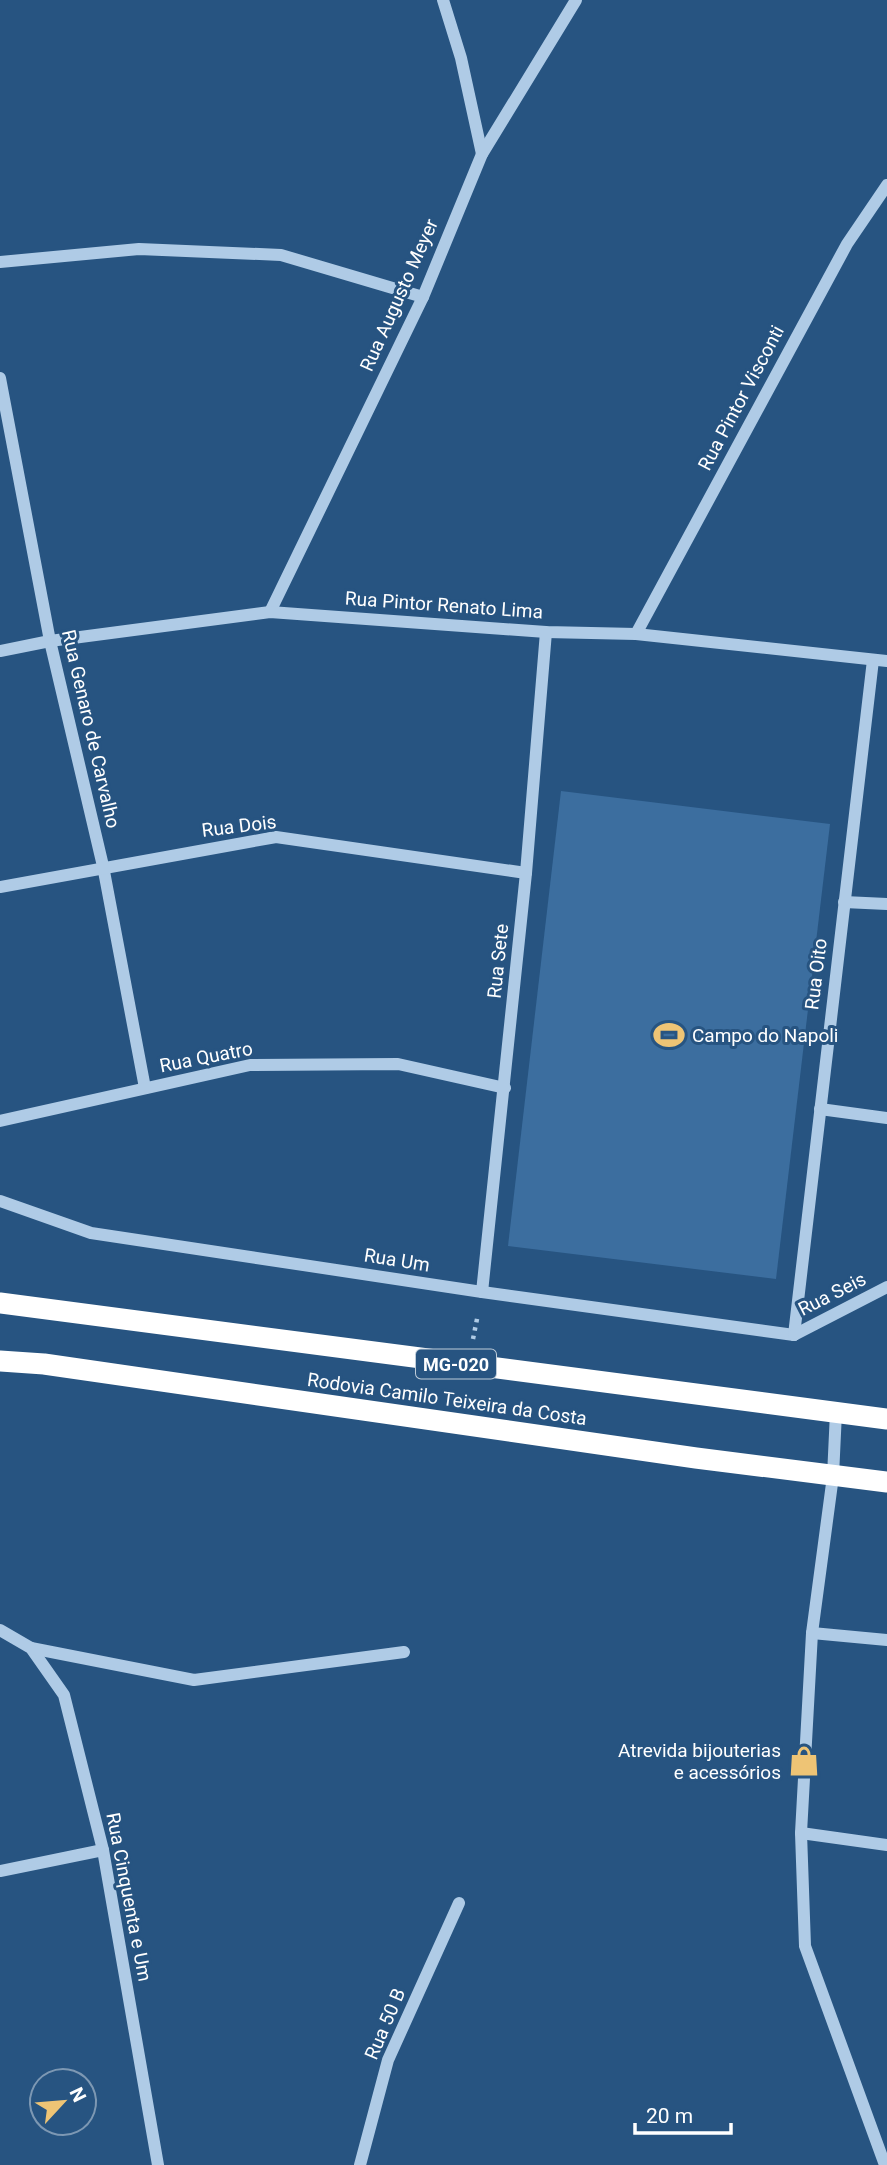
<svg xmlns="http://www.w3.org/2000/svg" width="887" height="2165" viewBox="0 0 887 2165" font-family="Roboto,sans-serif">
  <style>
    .pitch { fill: #3c6e9f }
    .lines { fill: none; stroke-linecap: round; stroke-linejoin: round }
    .path { stroke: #afcbe6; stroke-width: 4.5; stroke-dasharray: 3.5 5; stroke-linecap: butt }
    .minor { stroke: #afcbe6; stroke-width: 12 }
    .highway { stroke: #fff; stroke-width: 21 }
    .labels { text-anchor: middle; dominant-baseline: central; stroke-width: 6; stroke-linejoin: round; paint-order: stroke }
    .shield { fill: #275481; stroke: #beccd9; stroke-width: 2 }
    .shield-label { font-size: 18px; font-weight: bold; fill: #fff }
    .street-label { font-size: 19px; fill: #fff; stroke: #275481 }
    .poi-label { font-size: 19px; fill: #fff; stroke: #275481; text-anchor: start }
  </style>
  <rect width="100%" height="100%" fill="#275481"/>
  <polygon class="pitch" points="561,791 830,824 776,1279 508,1246"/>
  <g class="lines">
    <polyline class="path" points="473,1339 478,1314"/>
    <g class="minor">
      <polyline points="443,0 461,58 482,154"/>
      <polyline points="0,262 139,249 281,255 423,297"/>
      <polyline points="0,378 50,641 103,866 145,1088"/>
      <polyline points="270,612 423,297 482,154 576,0"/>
      <polyline points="636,634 847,244 887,185"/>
      <polyline points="0,651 50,641 270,612 546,632 636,634 887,661"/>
      <polyline points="0,887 276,837 526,873"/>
      <polyline points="844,902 887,904"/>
      <polyline points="820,1109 887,1118"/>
      <polyline points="0,1121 250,1065 398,1064 505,1088"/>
      <polyline points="0,1201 91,1233 482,1292 794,1335"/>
      <polyline points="482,1292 526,873 546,632"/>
      <polyline points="794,1335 873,660"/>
      <polyline points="794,1335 887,1287"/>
      <polyline points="836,1412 833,1476 812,1633 801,1833 805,1946 885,2165"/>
      <polyline points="0,1630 31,1648 64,1695 103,1850 158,2165"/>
      <polyline points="812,1633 887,1640"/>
      <polyline points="31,1648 194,1680 404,1652"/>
      <polyline points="801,1833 887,1845"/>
      <polyline points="0,1871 103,1850"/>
      <polyline points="360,2165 388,2060 459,1903"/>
    </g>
    <g class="highway">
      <polyline points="0,1303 887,1419"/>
      <polyline points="0,1361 44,1364 696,1458 887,1482"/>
    </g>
  </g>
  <defs>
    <g id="stadium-bare" transform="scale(2.415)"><path d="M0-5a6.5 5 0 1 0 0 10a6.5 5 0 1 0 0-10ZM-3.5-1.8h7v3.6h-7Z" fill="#eec475" stroke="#275481" stroke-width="2.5" paint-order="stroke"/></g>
    <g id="shop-bare" transform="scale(2.415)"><path d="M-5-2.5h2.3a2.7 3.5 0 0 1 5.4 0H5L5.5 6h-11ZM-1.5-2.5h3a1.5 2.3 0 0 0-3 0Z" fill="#eec475" stroke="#275481" stroke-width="2.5" paint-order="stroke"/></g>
  </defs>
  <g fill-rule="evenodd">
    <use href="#stadium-bare" x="669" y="1035"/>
    <use href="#shop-bare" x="804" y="1761"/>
  </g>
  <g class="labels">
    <rect class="shield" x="416" y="1349.5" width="80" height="29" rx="5"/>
    <g class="shield-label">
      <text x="456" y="1364">MG-020</text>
    </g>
    <g class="street-label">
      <text transform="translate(399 295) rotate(-66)">Rua Augusto Meyer</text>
      <text transform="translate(741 398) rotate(-62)">Rua Pintor Visconti</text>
      <text transform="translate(444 605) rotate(4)">Rua Pintor Renato Lima</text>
      <text transform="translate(91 729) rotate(77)">Rua Genaro de Carvalho</text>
      <text transform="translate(239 826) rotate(-7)">Rua Dois</text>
      <text transform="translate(498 961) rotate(-84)">Rua Sete</text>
      <text transform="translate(816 974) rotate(-83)">Rua Oito</text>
      <text transform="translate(206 1057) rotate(-11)">Rua Quatro</text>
      <text transform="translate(397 1260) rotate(9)">Rua Um</text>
      <text transform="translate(832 1294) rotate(-27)">Rua Seis</text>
      <text transform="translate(447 1399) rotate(8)">Rodovia Camilo Teixeira da Costa</text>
      <text transform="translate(129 1897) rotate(79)">Rua Cinquenta e Um</text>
      <text transform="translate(385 2024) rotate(-67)">Rua 50 B</text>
    </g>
    <g class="poi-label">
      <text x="692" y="1035">Campo do Napoli</text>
      <text x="781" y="1750" text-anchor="end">Atrevida bijouterias<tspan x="781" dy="22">e acessórios</tspan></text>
    </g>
  </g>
  <g transform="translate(63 2102) rotate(64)"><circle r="33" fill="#275481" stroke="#7d98b3" stroke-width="2"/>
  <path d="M0-5L12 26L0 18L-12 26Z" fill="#eec475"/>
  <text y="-10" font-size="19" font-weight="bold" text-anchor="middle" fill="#ffffff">N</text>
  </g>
  <path d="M635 2123v10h96v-10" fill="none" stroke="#ffffff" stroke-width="3.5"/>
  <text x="646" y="2123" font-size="21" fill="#ffffff" stroke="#275481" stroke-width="5" paint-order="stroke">20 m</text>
</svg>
